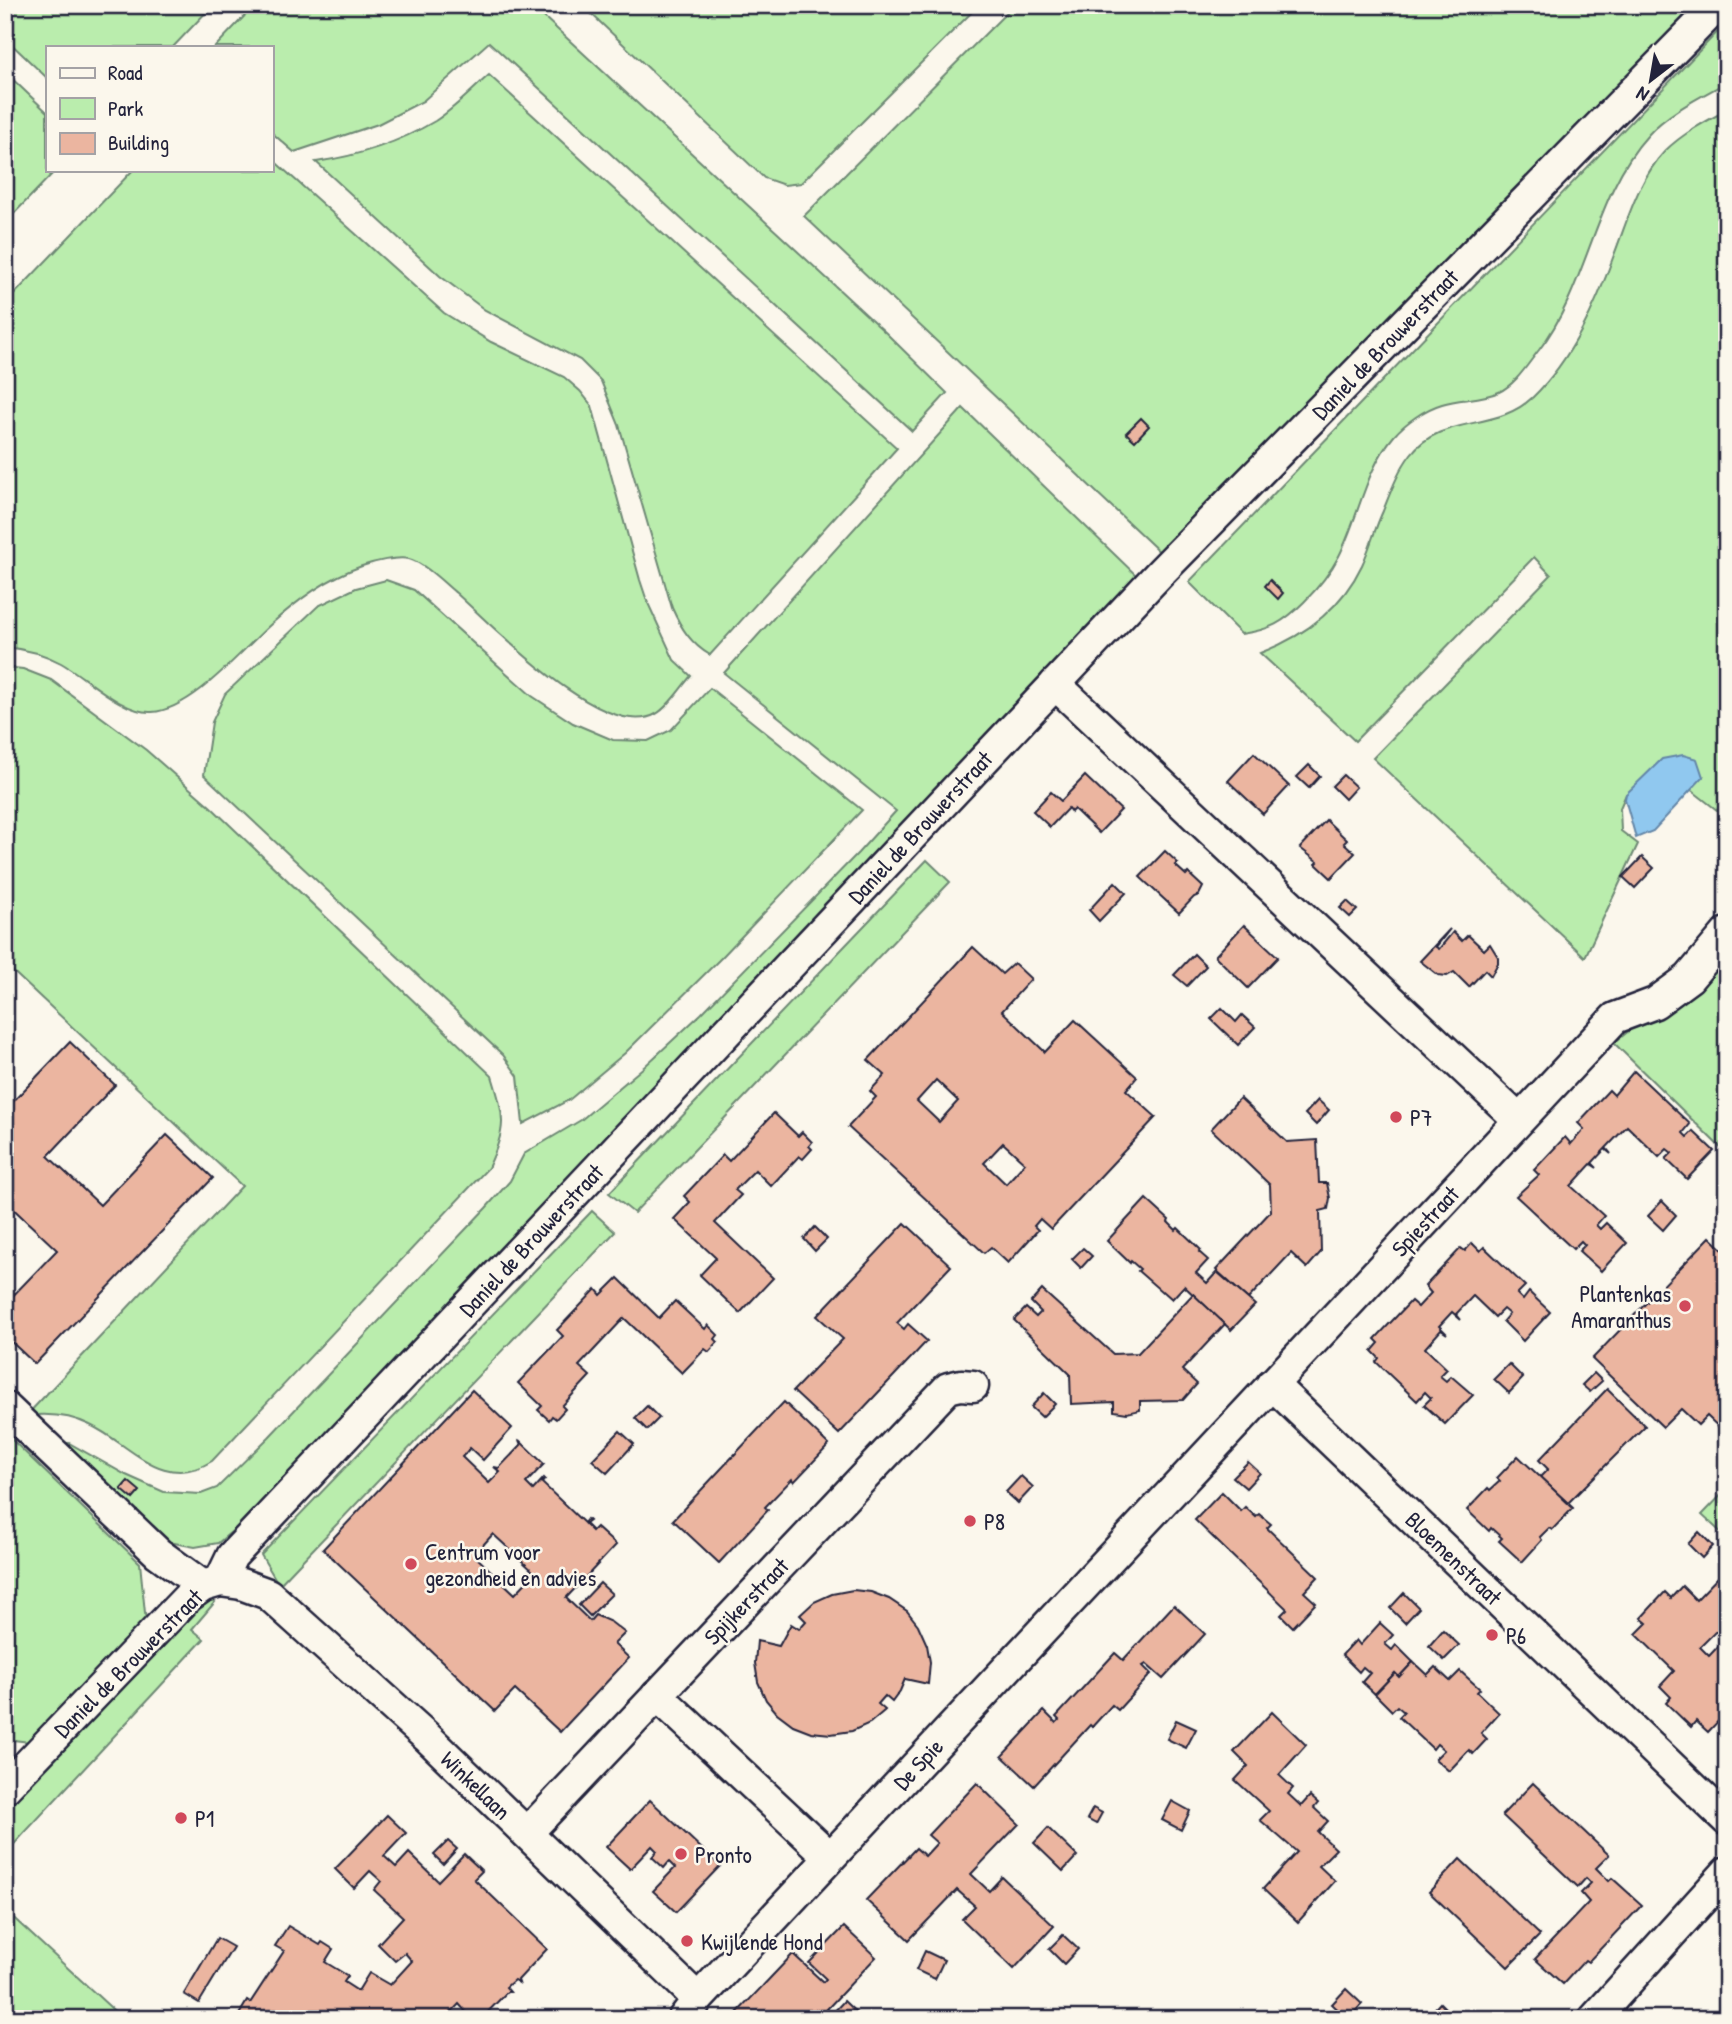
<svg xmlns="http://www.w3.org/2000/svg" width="1732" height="2024" viewBox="0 0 1732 2024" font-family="'Patrick Hand',sans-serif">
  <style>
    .green { fill: #baedad; stroke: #6e8874; stroke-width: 2 }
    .water { fill: #90c8ef; stroke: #6486a7; stroke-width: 2 }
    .building { fill: #ebb5a0; stroke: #22223b; stroke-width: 2; fill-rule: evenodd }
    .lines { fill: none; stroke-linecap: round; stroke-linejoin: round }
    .street-casing { stroke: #22223b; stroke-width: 35 }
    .street { stroke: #fbf7ec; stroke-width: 30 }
    .poi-dot { fill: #d1495b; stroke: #fbf7ec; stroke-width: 2.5 }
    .labels { text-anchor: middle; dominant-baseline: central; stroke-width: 5; stroke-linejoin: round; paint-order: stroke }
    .street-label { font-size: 23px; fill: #22223b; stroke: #fbf7ec }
    .poi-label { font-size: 23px; fill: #22223b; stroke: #fbf7ec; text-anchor: start }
  </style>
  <rect width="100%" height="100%" fill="#fbf7ec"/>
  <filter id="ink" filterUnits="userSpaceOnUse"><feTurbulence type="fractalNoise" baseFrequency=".0143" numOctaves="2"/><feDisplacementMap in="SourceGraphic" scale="14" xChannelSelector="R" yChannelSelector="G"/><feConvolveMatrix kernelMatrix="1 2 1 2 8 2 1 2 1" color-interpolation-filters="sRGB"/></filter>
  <g filter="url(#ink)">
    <g class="green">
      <polygon points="5,5 213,5 173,47 47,47 47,78 5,38"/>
      <polygon points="255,5 531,5 886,333 947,393 912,431 489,42 423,101 378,124 294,152 271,132 271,47 215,47"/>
      <polygon points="582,5 979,5 801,183 784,185 764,178"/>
      <polygon points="1014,5 1695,5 1166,558 804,216"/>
      <path d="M 1727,22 L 1727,82 C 1702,96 1667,113 1648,135 C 1594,194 1589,285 1539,350 C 1527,365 1516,384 1499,392 C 1481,400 1461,398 1442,404 C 1425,409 1405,423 1394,436 C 1365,470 1359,517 1339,556 C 1330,573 1318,588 1304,602 C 1283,623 1270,630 1241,634 L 1189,582 Z"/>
      <polygon points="5,72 47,112 47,170 56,170 5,223"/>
      <path d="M 489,75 L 897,448 L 710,655 C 691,644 681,628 672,608 L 619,425 L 601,381 L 580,360 L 485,310 L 440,276 L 316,162 C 358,156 398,143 435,121 C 454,109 472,90 489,75 Z"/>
      <path d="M 1727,110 L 1727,818 L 1690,789 L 1702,777 L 1626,794 L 1620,808 L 1621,831 L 1638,844 L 1585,957 L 1373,758 L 1551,575 L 1534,557 L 1355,741 L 1260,653 C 1305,636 1341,609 1362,565 C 1370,548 1375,528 1383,511 C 1391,491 1398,471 1411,454 C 1442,414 1497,432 1533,397 C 1572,359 1596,305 1614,255 C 1628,219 1638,180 1665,151 C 1682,134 1706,121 1727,110 Z"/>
      <path d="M 271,158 L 444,313 L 491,342 L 564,377 L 580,391 L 592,406 L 640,580 L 647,601 L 674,660 L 691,676 C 681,687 669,707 656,714 C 604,743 492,625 456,593 C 444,583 424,563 409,559 C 398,556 373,562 362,566 C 327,578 298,600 270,625 C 241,651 192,710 152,712 C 123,714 86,677 61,663 C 43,653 25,649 5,647 L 5,304 L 133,170 L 271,170 Z"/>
      <polygon points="963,408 1141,580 237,1527 218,1543 195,1547 169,1542 145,1526 55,1443 69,1443 126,1475 164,1492 201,1494 217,1488 269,1437 486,1208 510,1181 524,1154 581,1120 645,1066 701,1014 858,853 896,811 724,673"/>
      <polygon points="386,580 414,590 532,696 573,723 613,740 648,741 671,730 710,688 862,810 722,957 625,1053 569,1100 523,1124 518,1076 503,1055 204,775 212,722 225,694 318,606 356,588"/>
      <path d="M 5,667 L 23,669 L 51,680 L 146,750 L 211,807 L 492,1076 C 505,1118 507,1128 488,1168 L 212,1461 C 162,1492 131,1444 90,1425 C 70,1415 48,1413 26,1416 L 242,1186 L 5,964 Z"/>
      <polygon points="927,860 950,882 634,1213 609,1193"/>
      <polygon points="1727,951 1727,1154 1614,1043"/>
      <polygon points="592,1211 615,1232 279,1585 261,1555"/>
      <polygon points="5,1433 140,1563 146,1623 30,1742 5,1739"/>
      <polygon points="1727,1489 1727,1538 1702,1515"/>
      <polygon points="210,1597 215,1602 192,1629 204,1639 5,1854 5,1805 180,1619"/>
      <polygon points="5,1910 123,2019 5,2019"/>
    </g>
    <polygon class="water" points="1683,755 1697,759 1703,777 1653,831 1636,838 1625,799 1626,794 1662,759"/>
    <g class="building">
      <polygon points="1141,418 1149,426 1135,441 1126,433"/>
      <polygon points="1270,580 1283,593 1278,599 1265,586"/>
      <polygon points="1254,753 1289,786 1263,814 1228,781"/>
      <polygon points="1309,765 1320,776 1309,788 1297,777"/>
      <polygon points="1343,775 1356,787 1345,799 1332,786"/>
      <polygon points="1085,776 1121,810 1099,833 1074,809 1071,812 1068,808 1050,827 1033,811 1051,792 1061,801"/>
      <polygon points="1326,820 1347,840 1344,843 1355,853 1331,878 1316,864 1318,862 1300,848"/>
      <polygon points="1165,851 1178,863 1175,865 1186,875 1188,873 1203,887 1199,895 1194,897 1179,913 1140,877"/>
      <polygon points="1642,857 1654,868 1635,888 1623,877"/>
      <polygon points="1115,882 1126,893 1099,921 1089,910"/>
      <polygon points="1347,901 1357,910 1350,917 1340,908"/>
      <polygon points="1244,925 1278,957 1248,988 1215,956"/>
      <polygon points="1450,929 1436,947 1439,949 1453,932 1462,941 1468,935 1484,950 1490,944 1498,957 1498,963 1491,976 1485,970 1469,987 1454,972 1447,976 1438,975 1420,961"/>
      <path d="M 973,947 L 1002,974 L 1014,963 L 1031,979 L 1002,1011 L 1045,1052 L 1075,1020 L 1137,1077 L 1126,1090 L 1156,1117 L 1051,1229 L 1040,1219 L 1034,1226 L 1038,1230 L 1008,1263 L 991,1247 L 984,1253 L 848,1127 L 876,1097 L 870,1091 L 885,1075 L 868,1060 ZM 936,1080 L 958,1101 L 939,1122 L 917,1101 ZM 1003,1143 L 1025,1163 L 1006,1184 L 984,1163 Z"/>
      <polygon points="1194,954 1206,966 1187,986 1174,975"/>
      <polygon points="1222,1008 1236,1022 1242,1015 1255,1027 1238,1045 1211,1019"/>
      <polygon points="70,1042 115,1085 48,1156 100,1205 167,1135 213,1178 35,1364 5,1336 5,1304 57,1250 5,1201 5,1110"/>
      <polygon points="1634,1071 1690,1124 1683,1133 1687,1137 1693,1131 1714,1151 1687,1179 1666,1159 1672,1153 1667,1149 1659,1157 1627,1126 1606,1148 1611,1154 1605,1149 1592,1163 1597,1168 1591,1164 1571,1186 1604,1216 1596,1225 1600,1229 1606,1223 1627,1243 1601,1271 1579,1251 1585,1245 1581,1241 1573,1249 1516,1196 1539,1175 1534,1170 1565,1137 1571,1144 1584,1129 1578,1123 1609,1090 1614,1095"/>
      <polygon points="1240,1098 1287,1142 1317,1140 1319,1183 1327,1183 1330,1198 1328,1209 1320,1211 1321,1252 1307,1268 1291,1253 1248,1299 1216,1270 1271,1211 1270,1185 1211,1129"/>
      <polygon points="1318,1100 1329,1110 1316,1125 1305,1114"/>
      <polygon points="774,1113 798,1136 802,1132 812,1142 809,1146 812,1149 803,1159 799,1156 771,1186 755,1170 735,1190 741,1195 715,1223 773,1278 740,1313 700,1275 716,1258 674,1219 690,1202 684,1196 723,1155 729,1161"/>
      <polygon points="1146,1199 1169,1220 1168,1222 1176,1230 1178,1228 1201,1250 1199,1252 1208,1260 1196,1273 1207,1283 1217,1272 1255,1305 1231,1330 1184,1286 1172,1299 1163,1291 1162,1292 1138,1271 1140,1269 1131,1261 1130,1263 1107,1241"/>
      <polygon points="1662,1201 1676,1215 1663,1230 1648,1216"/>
      <polygon points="905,1223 951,1266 897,1323 904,1329 908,1324 927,1341 839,1434 793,1391 843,1339 817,1316"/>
      <polygon points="815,1227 827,1239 815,1251 804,1239"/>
      <polygon points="1710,1237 1727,1253 1727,1435 1707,1416 1698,1425 1681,1409 1663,1427 1592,1359"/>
      <polygon points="1472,1243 1480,1251 1484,1247 1525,1286 1517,1294 1523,1300 1529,1292 1550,1312 1523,1341 1503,1321 1509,1314 1503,1309 1495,1317 1473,1296 1456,1314 1461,1320 1452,1312 1439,1326 1447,1334 1441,1330 1425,1348 1447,1369 1440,1376 1446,1381 1451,1376 1473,1395 1445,1424 1424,1405 1431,1398 1425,1392 1417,1401 1376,1362 1379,1358 1372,1351 1379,1343 1375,1339 1411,1301 1418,1307 1431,1293 1425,1286 1461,1248 1465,1251"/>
      <polygon points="1083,1248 1092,1256 1081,1268 1072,1259"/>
      <polygon points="618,1278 659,1318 675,1301 705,1329 708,1325 718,1335 715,1339 718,1342 709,1352 705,1349 682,1373 624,1318 579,1366 590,1376 562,1406 565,1409 556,1419 552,1416 549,1420 538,1410 542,1406 518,1383 563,1336 557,1330 596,1289 601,1295"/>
      <polygon points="1042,1290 1113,1354 1138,1353 1193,1294 1225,1324 1182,1370 1197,1384 1183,1400 1140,1401 1140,1410 1127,1413 1114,1411 1114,1402 1071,1404 1070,1374 1014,1320 1026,1308 1036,1317 1041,1312 1031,1302"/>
      <polygon points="1509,1364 1523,1378 1509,1393 1494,1379"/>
      <polygon points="1594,1373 1602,1381 1590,1392 1582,1385"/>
      <polygon points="1607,1389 1645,1426 1568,1503 1540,1477 1548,1469 1539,1460"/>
      <path d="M 472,1390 L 512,1428 L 483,1460 L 470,1448 L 462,1457 L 489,1483 L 500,1472 L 494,1467 L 499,1468 L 521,1445 L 519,1440 L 544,1464 L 526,1483 L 533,1490 L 544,1478 L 545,1479 L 542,1483 L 584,1523 L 587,1519 L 589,1521 L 585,1524 L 592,1531 L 596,1527 L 616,1545 L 566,1598 L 590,1621 L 595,1615 L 611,1622 L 625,1633 L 614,1644 L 629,1658 L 560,1732 L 515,1690 L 495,1711 L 323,1549 ZM 493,1534 L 535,1573 L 515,1594 L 474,1555 Z"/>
      <polygon points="1044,1393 1055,1404 1042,1417 1031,1407"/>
      <polygon points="784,1402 829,1445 794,1482 792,1479 765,1507 768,1510 719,1563 673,1520"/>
      <polygon points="647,1406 659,1418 647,1430 635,1418"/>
      <polygon points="620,1431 634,1444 607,1473 592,1460"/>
      <polygon points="1518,1456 1573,1508 1552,1530 1549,1528 1540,1537 1542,1540 1522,1562 1499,1541 1502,1538 1491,1528 1489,1531 1467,1510 1488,1488 1490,1490 1500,1481 1497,1478"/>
      <polygon points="1248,1462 1260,1473 1246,1488 1233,1477"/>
      <polygon points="1021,1476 1033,1487 1018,1503 1006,1492"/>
      <polygon points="128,1481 140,1491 133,1499 121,1489"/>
      <polygon points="1222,1492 1241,1511 1245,1507 1256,1517 1259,1514 1271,1524 1267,1528 1318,1577 1304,1592 1316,1603 1293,1627 1281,1615 1287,1609 1195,1520"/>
      <polygon points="1699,1532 1713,1546 1702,1558 1688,1544"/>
      <path d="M 1724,1571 L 1727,1574 L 1727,1721 L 1722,1717 L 1708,1732 L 1696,1721 L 1691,1727 L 1666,1703 L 1671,1697 L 1660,1686 L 1674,1671 L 1636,1634 L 1647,1623 L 1641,1618 L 1665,1592 L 1671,1598 L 1682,1586 L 1696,1600 ZM 1716,1631 L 1725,1639 L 1709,1656 L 1700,1647 Z"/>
      <polygon points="600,1583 612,1594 590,1616 579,1605"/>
      <polygon points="853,1590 871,1592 889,1599 907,1611 918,1625 927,1645 930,1662 928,1684 905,1679 900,1691 892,1702 885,1696 878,1704 885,1710 884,1711 870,1723 852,1731 831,1734 811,1732 793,1725 777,1713 766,1700 758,1682 755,1663 757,1641 779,1646 791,1624 799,1629 806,1621 800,1615 814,1602 832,1594"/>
      <polygon points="1404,1593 1419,1608 1405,1623 1390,1608"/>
      <polygon points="1174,1605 1205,1634 1163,1679 1146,1664 1143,1666 1151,1674 1118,1710 1112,1705 1092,1727 1090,1725 1034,1786 1002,1756 1044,1711 1056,1723 1059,1720 1056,1717 1115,1653 1123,1660"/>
      <polygon points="1380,1623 1393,1635 1385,1644 1392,1650 1396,1645 1413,1662 1399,1677 1395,1673 1375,1694 1362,1682 1370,1673 1363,1667 1359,1672 1342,1655 1356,1640 1360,1645"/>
      <polygon points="1443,1630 1459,1645 1444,1660 1429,1646"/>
      <polygon points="1413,1662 1427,1675 1435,1667 1450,1681 1460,1671 1480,1689 1477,1692 1499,1713 1481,1733 1487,1739 1473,1754 1469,1750 1449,1771 1435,1759 1444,1750 1437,1744 1433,1749 1399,1717 1404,1712 1397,1706 1392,1711 1375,1694 1395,1673 1399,1677"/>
      <polygon points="1272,1712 1306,1745 1279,1775 1293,1788 1288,1794 1301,1806 1310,1796 1318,1803 1314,1808 1328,1821 1318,1832 1336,1849 1319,1866 1335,1881 1298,1922 1263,1889 1297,1852 1260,1820 1269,1811 1235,1780 1248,1766 1234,1752"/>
      <polygon points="1176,1720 1196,1729 1186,1748 1167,1739"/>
      <polygon points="977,1783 1019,1824 971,1874 989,1891 1002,1877 1054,1926 1014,1969 962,1919 975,1906 957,1890 909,1940 866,1900 916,1848 925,1856 937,1843 928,1835"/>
      <polygon points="1533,1783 1609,1855 1596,1868 1609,1881 1612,1878 1642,1905 1588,1962 1585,1960 1563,1984 1535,1959 1589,1902 1581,1893 1591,1883 1586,1878 1578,1887 1502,1815"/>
      <polygon points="650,1800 720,1866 676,1912 653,1891 675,1868 669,1862 664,1868 652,1857 657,1851 652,1846 630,1869 606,1847"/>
      <polygon points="1172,1801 1190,1811 1181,1830 1162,1820"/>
      <polygon points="1093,1808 1102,1813 1096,1824 1087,1819"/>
      <polygon points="387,1815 406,1833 384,1856 396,1867 409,1853 438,1881 464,1854 482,1871 474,1879 547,1949 518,1980 519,1983 514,1980 506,1987 510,1992 507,1992 481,2019 468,2019 464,2015 467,2013 459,2004 445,2019 355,2019 326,2013 325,2019 237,2018 247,2001 250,2003 284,1951 275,1946 288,1926 320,1945 322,1942 333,1949 325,1962 348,1976 344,1982 358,1991 369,1973 390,1985 412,1961 405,1953 395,1961 378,1944 403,1917 374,1890 381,1881 370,1871 354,1888 335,1869"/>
      <polygon points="1048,1828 1077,1856 1063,1871 1034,1843"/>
      <polygon points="448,1841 457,1849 443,1864 434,1855"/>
      <polygon points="1460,1859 1540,1935 1508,1967 1429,1892"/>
      <polygon points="844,1927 876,1957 827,2009 832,2014 844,2001 863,2019 739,2019 735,2015 793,1954 823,1982 826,1979 809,1963"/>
      <polygon points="1063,1935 1078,1949 1064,1964 1049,1949"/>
      <polygon points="217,1938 233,1947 199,2003 184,1994"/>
      <polygon points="925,1951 944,1960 935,1979 916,1970"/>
      <polygon points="1346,1989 1362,2004 1348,2019 1332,2004"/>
      <polygon points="1440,2003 1456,2019 1429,2019 1427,2017"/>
    </g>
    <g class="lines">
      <g class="street-casing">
        <g id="street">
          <polyline points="1055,684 1519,1120"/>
          <polyline points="1272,1384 1727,1820"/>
          <polyline points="5,1407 158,1553 203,1586"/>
          <polyline points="220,1581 241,1584 268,1594 427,1737 698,1999 683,2019"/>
          <polyline points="657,1695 830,1857"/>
          <polyline points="5,1788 189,1596 203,1586 220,1581 232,1556 1161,572 1718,5"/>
          <polyline points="527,1833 948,1388 961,1385 973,1386"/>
          <polyline points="698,1999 1615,1018 1655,1003 1689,978 1727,933"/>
          <polyline points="1594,2019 1727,1872"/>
        </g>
      </g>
      <use href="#street" class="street"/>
    </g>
  </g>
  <g class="poi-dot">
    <circle cx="1396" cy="1117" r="7"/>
    <circle cx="1685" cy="1306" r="7"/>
    <circle cx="970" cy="1521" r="7"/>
    <circle cx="411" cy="1564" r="7"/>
    <circle cx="1492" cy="1635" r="7"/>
    <circle cx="181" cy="1818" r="7"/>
    <circle cx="681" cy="1854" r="7"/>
    <circle cx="687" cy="1941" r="7"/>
  </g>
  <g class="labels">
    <g class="street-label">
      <text transform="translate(1385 344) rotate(-46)">Daniel de Brouwerstraat</text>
      <text transform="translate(920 827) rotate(-47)">Daniel de Brouwerstraat</text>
      <text transform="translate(1425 1221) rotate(-47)">Spiestraat</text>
      <text transform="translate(531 1240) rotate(-47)">Daniel de Brouwerstraat</text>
      <text transform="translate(1454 1558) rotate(44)">Bloemenstraat</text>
      <text transform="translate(746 1601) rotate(-46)">Spijkerstraat</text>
      <text transform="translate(128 1663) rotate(-45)">Daniel de Brouwerstraat</text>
      <text transform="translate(918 1764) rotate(-47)">De Spie</text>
      <text transform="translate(476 1785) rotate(44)">Winkellaan</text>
    </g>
    <g class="poi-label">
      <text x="1410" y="1117">P7</text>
      <text x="1671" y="1293" text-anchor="end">Plantenkas<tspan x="1671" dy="26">Amaranthus</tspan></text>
      <text x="984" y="1521">P8</text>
      <text x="425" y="1551">Centrum voor<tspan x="425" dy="26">gezondheid en advies</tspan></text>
      <text x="1506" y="1635">P6</text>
      <text x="195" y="1818">P1</text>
      <text x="695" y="1854">Pronto</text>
      <text x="701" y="1941">Kwijlende Hond</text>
    </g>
  </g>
  <rect width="1732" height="2024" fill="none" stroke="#fbf7ec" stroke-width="28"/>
  <rect x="14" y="14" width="1704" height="1996" fill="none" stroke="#22223b" stroke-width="2.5" filter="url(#ink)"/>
  <rect x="46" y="46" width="228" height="126" fill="#fbf7ec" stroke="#a4a2a5" stroke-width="2"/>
  <rect x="60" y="68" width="35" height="10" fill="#fbf7ec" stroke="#a4a2a5" stroke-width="2"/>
  <text x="108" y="80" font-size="21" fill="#22223b">Road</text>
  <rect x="60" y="98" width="35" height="21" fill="#baedad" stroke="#a4a2a5" stroke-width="2"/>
  <text x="108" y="116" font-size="21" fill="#22223b">Park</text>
  <rect x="60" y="133" width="35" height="21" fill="#ebb5a0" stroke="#a4a2a5" stroke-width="2"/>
  <text x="108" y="150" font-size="21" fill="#22223b">Building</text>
  <g transform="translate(1651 80) rotate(211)" stroke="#fbf7ec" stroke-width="5" paint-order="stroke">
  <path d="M0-5L12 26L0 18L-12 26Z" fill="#22223b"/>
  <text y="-10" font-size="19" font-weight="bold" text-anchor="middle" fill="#22223b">N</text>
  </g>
</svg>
